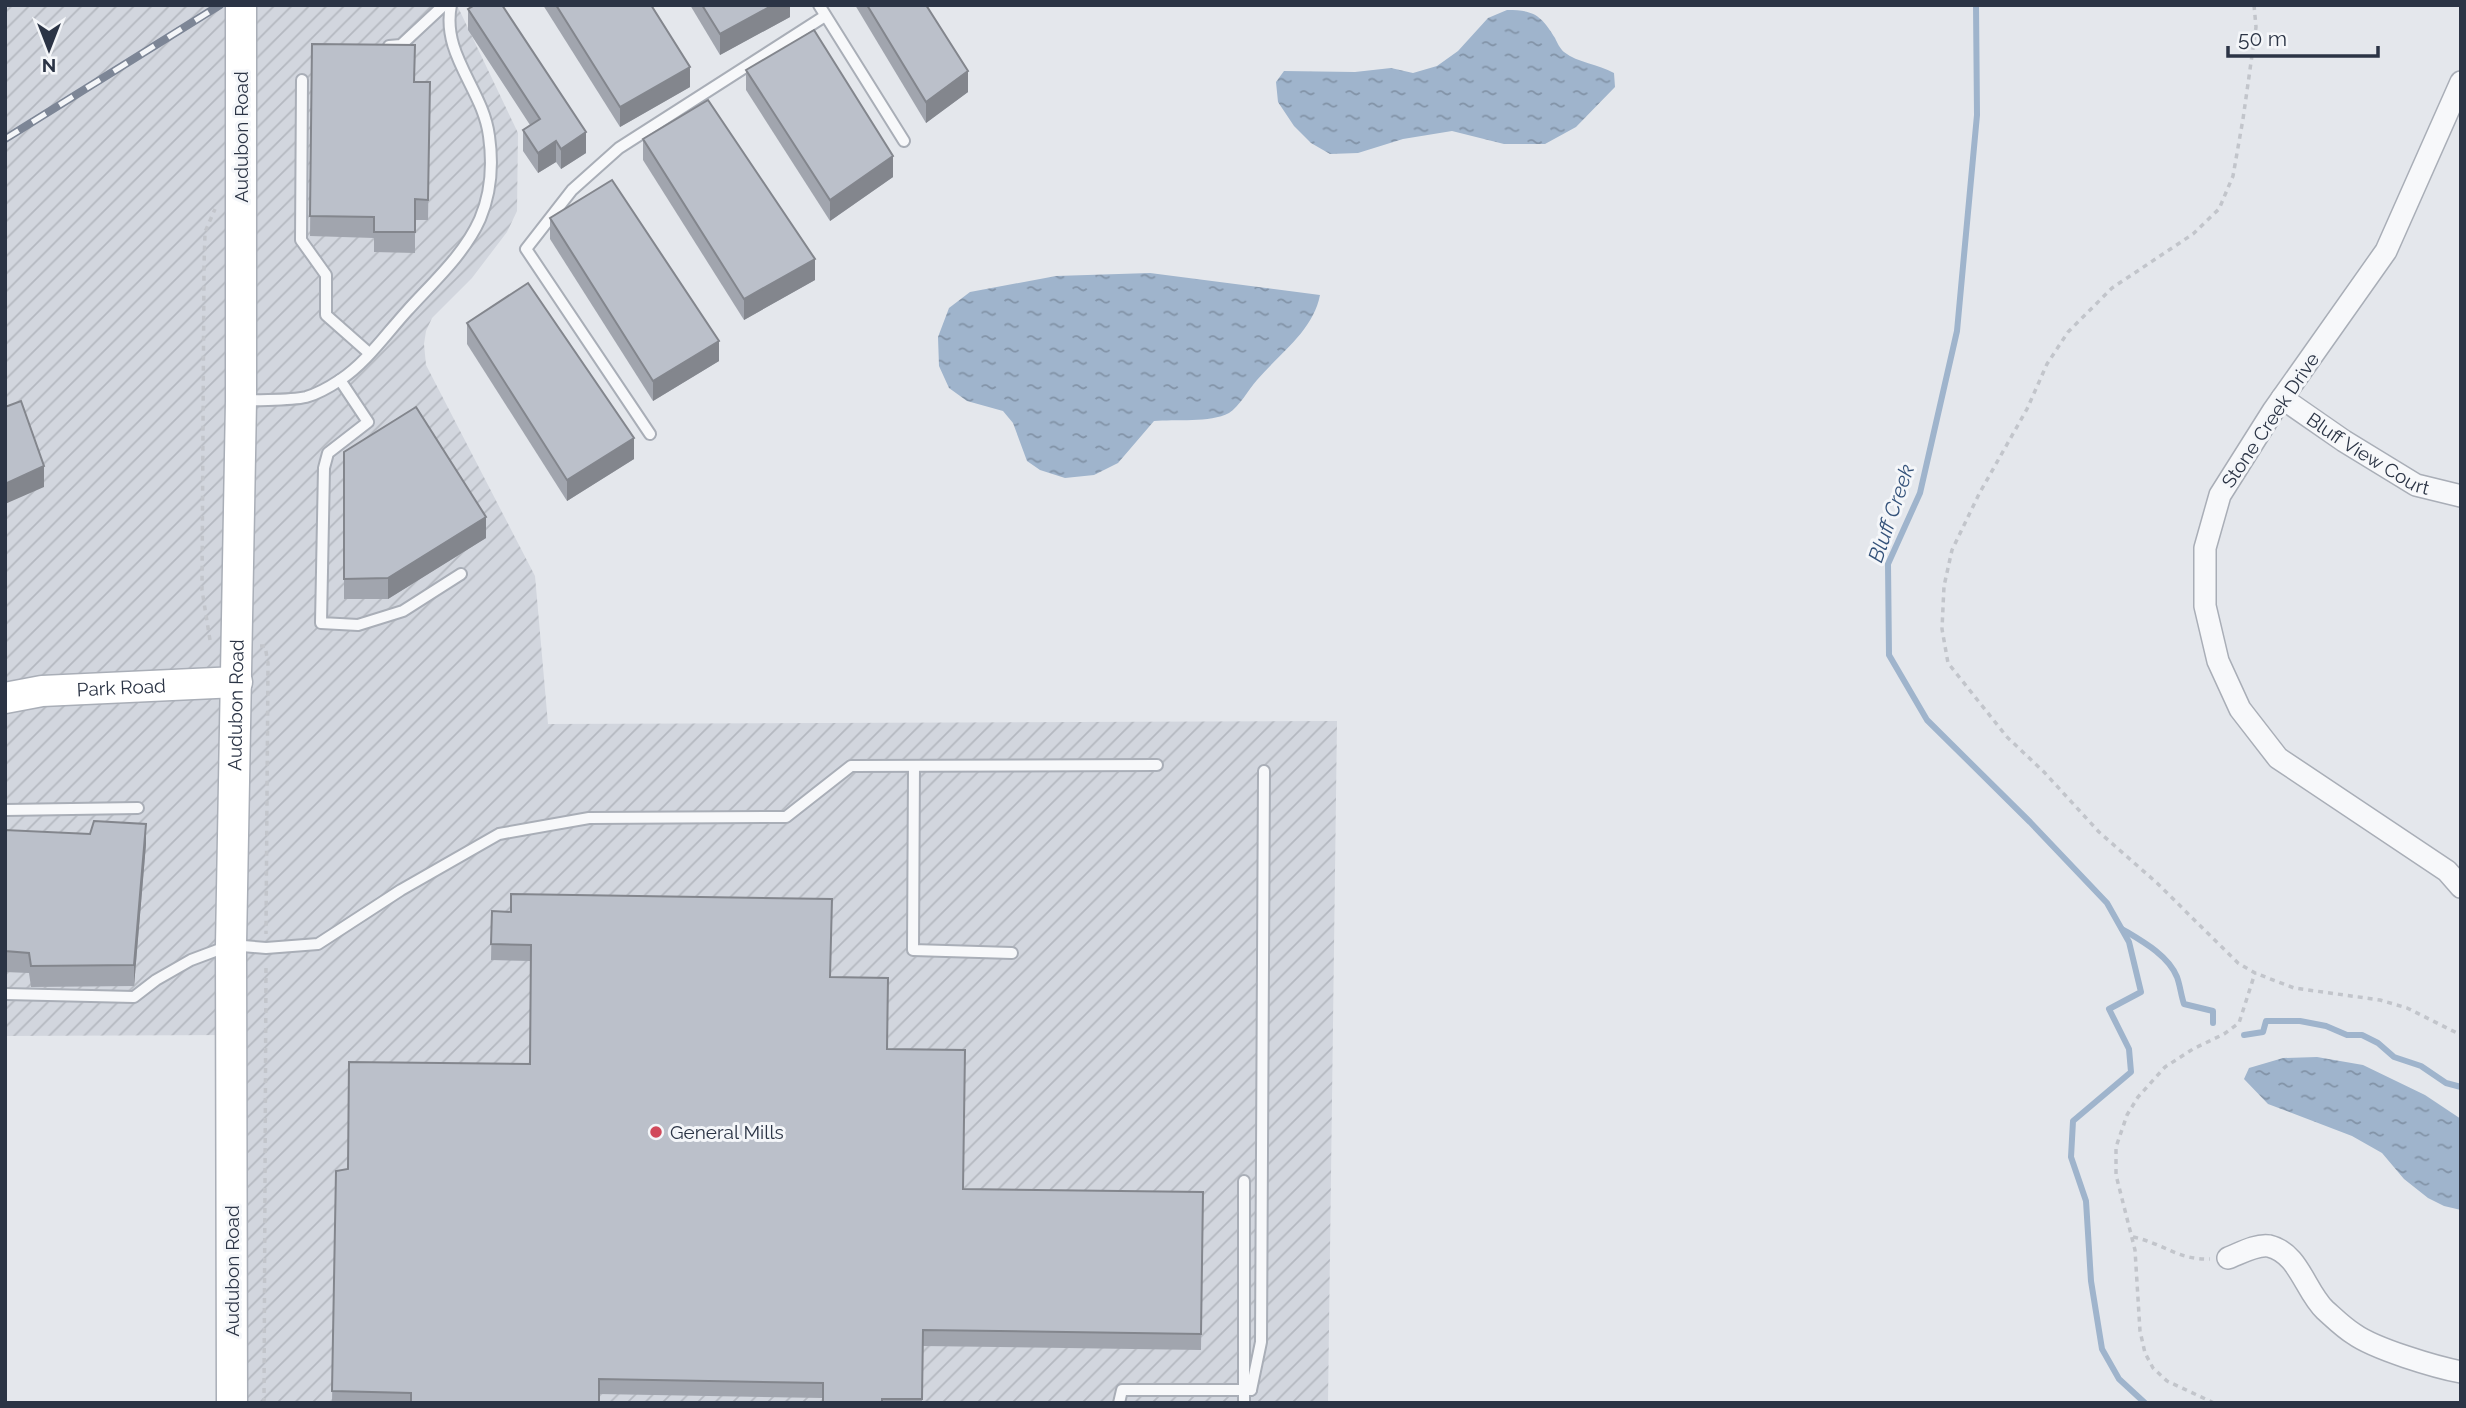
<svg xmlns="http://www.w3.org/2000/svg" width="2466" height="1408" viewBox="0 0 2466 1408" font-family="Raleway,sans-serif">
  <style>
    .industrial { fill: url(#industrial-furrows) }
    .water { fill: url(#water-ripples) }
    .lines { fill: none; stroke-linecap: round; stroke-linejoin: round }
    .stream { stroke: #9fb4cc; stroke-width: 6 }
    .lane-casing { stroke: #a9aeb7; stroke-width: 14 }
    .street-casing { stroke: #a9aeb7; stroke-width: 24 }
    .secondary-casing { stroke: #a9aeb7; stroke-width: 33 }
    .path { stroke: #c2c5cb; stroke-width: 3.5; stroke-dasharray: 5 5; stroke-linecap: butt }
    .lane { stroke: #f7f8fa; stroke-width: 10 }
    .street { stroke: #f7f8fa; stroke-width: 21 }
    .secondary { stroke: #fff; stroke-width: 30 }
    .rail-casing { stroke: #7d8696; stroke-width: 8 }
    .rail { stroke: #f4f6f9; stroke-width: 5; stroke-dasharray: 16; stroke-linecap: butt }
    .wall { fill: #a1a5ae }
    .shaded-wall { fill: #83868d }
    .building { fill: #bbc0ca; stroke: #83868d; stroke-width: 2 }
    .poi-dot { fill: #d1495b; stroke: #f4f6f9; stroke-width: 2.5 }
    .labels { text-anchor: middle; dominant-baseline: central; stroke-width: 6; stroke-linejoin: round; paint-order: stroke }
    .street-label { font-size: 19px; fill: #2b3445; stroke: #f4f6f9 }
    .poi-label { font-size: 19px; fill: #2b3445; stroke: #f4f6f9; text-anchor: start }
    .water-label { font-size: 21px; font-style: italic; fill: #34527a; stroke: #f4f6f9 }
  </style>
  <defs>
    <pattern id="industrial-furrows" width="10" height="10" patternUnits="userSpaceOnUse" patternTransform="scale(1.75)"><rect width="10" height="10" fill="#d2d6de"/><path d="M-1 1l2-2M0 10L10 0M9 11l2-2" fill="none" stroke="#b4b8c0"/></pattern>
    <pattern id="water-ripples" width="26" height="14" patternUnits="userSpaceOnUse" patternTransform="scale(1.75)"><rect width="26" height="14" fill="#9fb4cc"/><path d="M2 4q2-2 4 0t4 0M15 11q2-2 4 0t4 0" fill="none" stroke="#8293a7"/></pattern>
  </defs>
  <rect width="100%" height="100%" fill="#e4e7ec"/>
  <polygon class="industrial" points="5,5 457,5 518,133 517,211 507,232 472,278 432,318 426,331 424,344 426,365 535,576 548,724 1337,721 1328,1403 232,1403 231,1035 5,1036"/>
  <g class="water">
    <path d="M 1507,10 C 1534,10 1541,15 1555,38 C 1557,42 1560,49 1564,52 C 1578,63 1598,64 1614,73 L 1615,87 L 1576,127 L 1545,144 L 1504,144 L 1452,131 L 1403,139 L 1358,153 L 1330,154 L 1311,143 L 1294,126 L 1278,102 L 1276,82 L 1284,71 L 1355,72 L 1391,68 L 1413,73 L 1437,66 L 1458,51 L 1488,18 Z"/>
    <path d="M 1150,273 L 1320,295 C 1313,331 1280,353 1257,380 C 1249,389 1239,407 1229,413 C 1210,423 1175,419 1154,421 L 1118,463 L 1094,475 L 1065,478 L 1040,470 L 1027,461 L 1013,423 L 1003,411 L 967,401 L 949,388 L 939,366 L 938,337 L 949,308 L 970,292 L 1056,276 Z"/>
    <polygon points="2317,1057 2363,1065 2425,1095 2461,1119 2461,1210 2444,1206 2428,1198 2404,1179 2382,1153 2352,1136 2268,1104 2244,1079 2249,1068 2283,1058"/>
  </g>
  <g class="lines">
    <g class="stream">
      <polyline points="1976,5 1977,115 1957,331 1920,493 1888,564 1889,655 1927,720 2030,822 2107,903 2129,942 2141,992 2109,1009 2129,1049 2131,1072 2073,1121 2071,1157 2086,1201 2091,1281 2102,1349 2119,1379 2145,1403"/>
      <path d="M 2122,929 C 2142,941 2168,955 2177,977 C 2180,985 2181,995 2184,1004 L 2213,1011 L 2213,1023"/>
      <polyline points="2244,1035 2263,1032 2266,1021 2300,1021 2326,1026 2347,1035 2362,1035 2378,1043 2394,1057 2421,1066 2446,1083 2461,1087"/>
    </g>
    <g class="lane-casing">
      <g id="lane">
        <polyline points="819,5 904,141"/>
        <polyline points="389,46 401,45 444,5"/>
        <polyline points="302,80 301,240 326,275 326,315 369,353"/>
        <polyline points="340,380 368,422 328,453 324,468 321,623 358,625 403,611 461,574"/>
        <path d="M 242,401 C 261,399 289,401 306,397 C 317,394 331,386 340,380 C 366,363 386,334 407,311 C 432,283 464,255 480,219 C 491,193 493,164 489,136 C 483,89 441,55 451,5"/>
        <polyline points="650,434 526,249 572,190 619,148 825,16"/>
        <polyline points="914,766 913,950 1012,953"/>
        <polyline points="5,810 138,808"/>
        <polyline points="5,994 134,997 156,980 191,960 231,945 266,948 318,944 401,890 499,834 589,818 786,817 851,766 1157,765"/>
        <polyline points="1251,1390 1261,1342 1264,771"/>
        <polyline points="1119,1403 1122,1390 1251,1390"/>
        <polyline points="1244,1403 1244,1181"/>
      </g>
    </g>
    <g class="street-casing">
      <g id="street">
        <polyline points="2461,82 2386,251 2273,411 2220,495 2205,548 2205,606 2218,661 2240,709 2278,758 2447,871 2461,887"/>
        <path id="s1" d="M 2282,398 L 2344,441 L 2416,485 L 2461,496"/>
        <path d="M 2228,1258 C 2239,1254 2256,1244 2269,1246 C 2299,1253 2305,1291 2325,1310 C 2334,1318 2344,1328 2354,1334 C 2375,1349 2435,1367 2461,1372"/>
      </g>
    </g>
    <g class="secondary-casing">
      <g id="secondary">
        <path id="s2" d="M 5,698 L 42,691 L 237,682"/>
        <path id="s3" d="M 232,1403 L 231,945 L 241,401 L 241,5"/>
      </g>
    </g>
    <g class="path">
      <polyline points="2254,5 2256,27 2243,119 2233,176 2219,209 2193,234 2112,288 2068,332 2047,364 2027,409 1979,494 1952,550 1944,586 1942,629 1948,663 2007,737 2044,772 2099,832 2157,883 2238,963 2255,973 2294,988 2380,1000 2407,1008 2461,1035"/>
      <polyline points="210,640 202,590 204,266 205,232 215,209"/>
      <polyline points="260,646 265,646 268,663 266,934"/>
      <path d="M 2133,1237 C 2163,1243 2177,1260 2210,1259"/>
      <polyline points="264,1403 266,963"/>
      <polyline points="2214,1403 2167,1381 2153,1368 2145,1353 2140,1331 2135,1250 2116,1175 2116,1147 2127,1115 2138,1097 2165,1067 2193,1049 2224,1034 2239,1023 2255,973"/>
    </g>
    <use href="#lane" class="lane"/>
    <use href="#street" class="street"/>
    <use href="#secondary" class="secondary"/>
    <g class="rail-casing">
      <polyline id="rail" points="5,139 220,5"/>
    </g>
    <use href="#rail" class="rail"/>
  </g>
  <g class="wall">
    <polygon points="543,5 651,5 690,87 620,127"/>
    <polygon points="690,5 790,5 790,17 720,55"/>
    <polygon points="855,5 926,5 968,92 926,123"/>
    <polygon points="468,9 586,153 561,169 556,162 538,173 523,151 523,130 530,125 468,30"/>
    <polygon points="312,44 414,82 430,82 428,220 415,220 415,253 374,252 374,238 310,236"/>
    <polygon points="746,70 893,177 830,221 746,90"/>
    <polygon points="643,139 815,280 744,320 643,160"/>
    <polygon points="550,218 719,361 653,401 550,239"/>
    <polygon points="467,323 634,459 567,501 467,344"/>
    <polygon points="344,452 486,538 388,599 344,599"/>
    <polygon points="5,830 146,844 134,986 31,987 29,973 5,972"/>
    <polygon points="492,911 831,977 887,1049 963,1189 1203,1192 1201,1350 923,1346 922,1403 823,1403 823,1398 599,1394 599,1403 332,1403 336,1171 348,1169 530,1064 531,961 491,960"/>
  </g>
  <g class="shaded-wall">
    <polygon points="773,5 790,5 790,17 720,55 720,34"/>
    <polygon points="690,67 690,87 620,127 620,107"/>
    <polygon points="968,71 968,92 926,123 926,102"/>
    <polygon points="586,132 586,153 561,169 561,149"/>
    <polygon points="556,141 556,162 538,173 538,153"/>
    <polygon points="893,156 893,177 830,221 830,200"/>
    <polygon points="815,259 815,280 744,320 744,299"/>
    <polygon points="719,341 719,361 653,401 653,381"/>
    <polygon points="634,438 634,459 567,501 567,480"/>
    <polygon points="44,466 44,487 5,504 5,484"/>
    <polygon points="486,517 486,538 388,599 388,578"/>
    <polygon points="146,824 146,844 134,986 134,965"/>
  </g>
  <g class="building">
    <polygon points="475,5 502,5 586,132 561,149 556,141 538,153 523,130 540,119 468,9"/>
    <polygon points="556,5 651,5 690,67 620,107"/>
    <polygon points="702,5 773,5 720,34"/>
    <polygon points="867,5 926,5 968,71 926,102"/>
    <polygon points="814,30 893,156 830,200 746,70"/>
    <polygon points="312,44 415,45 414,82 430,82 428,200 415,199 415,232 374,232 374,217 310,216"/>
    <polygon points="708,100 815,259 744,299 643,139"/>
    <polygon points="612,180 719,341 653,381 550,218"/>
    <polygon points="528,283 634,438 567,480 467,323"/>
    <polygon points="21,401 44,466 5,484 5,407"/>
    <polygon points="416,407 486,517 388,578 344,579 344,452"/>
    <polygon points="94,821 146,824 134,965 31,966 29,953 5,951 5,830 90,834"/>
    <polygon points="511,894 832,899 830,977 888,978 887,1049 965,1050 963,1189 1203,1192 1201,1334 923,1330 922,1399 882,1399 882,1403 823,1403 823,1383 599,1379 599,1403 411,1403 411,1393 332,1391 336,1171 348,1169 349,1062 530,1064 531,945 491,944 492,911 511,912"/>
  </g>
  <circle class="poi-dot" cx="656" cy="1132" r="7"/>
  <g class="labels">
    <g class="street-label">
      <text transform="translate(241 137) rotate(-90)">Audubon Road</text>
      <text transform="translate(2270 420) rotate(-56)">Stone Creek Drive</text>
      <text stroke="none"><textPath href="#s1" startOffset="103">Bluff View Court</textPath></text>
      <text stroke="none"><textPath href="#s2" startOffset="117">Park Road</textPath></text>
      <text stroke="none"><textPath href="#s3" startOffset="698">Audubon Road</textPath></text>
      <text transform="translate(232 1271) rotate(-90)">Audubon Road</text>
    </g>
    <g class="poi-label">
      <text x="670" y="1132">General Mills</text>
    </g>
    <g class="water-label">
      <text transform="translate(1891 513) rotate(-71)">Bluff Creek</text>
    </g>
  </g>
  <rect width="2466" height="1408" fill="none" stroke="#2b3445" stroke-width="14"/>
  <g transform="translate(49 49) rotate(180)" stroke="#f4f6f9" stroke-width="5" paint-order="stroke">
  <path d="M0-5L12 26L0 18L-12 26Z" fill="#2b3445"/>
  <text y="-10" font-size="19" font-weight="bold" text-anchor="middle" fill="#2b3445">N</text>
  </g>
  <path d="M2228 46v10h150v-10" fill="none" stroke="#2b3445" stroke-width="3.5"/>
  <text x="2238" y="46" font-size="21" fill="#2b3445" stroke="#f4f6f9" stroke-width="5" paint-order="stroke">50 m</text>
</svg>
